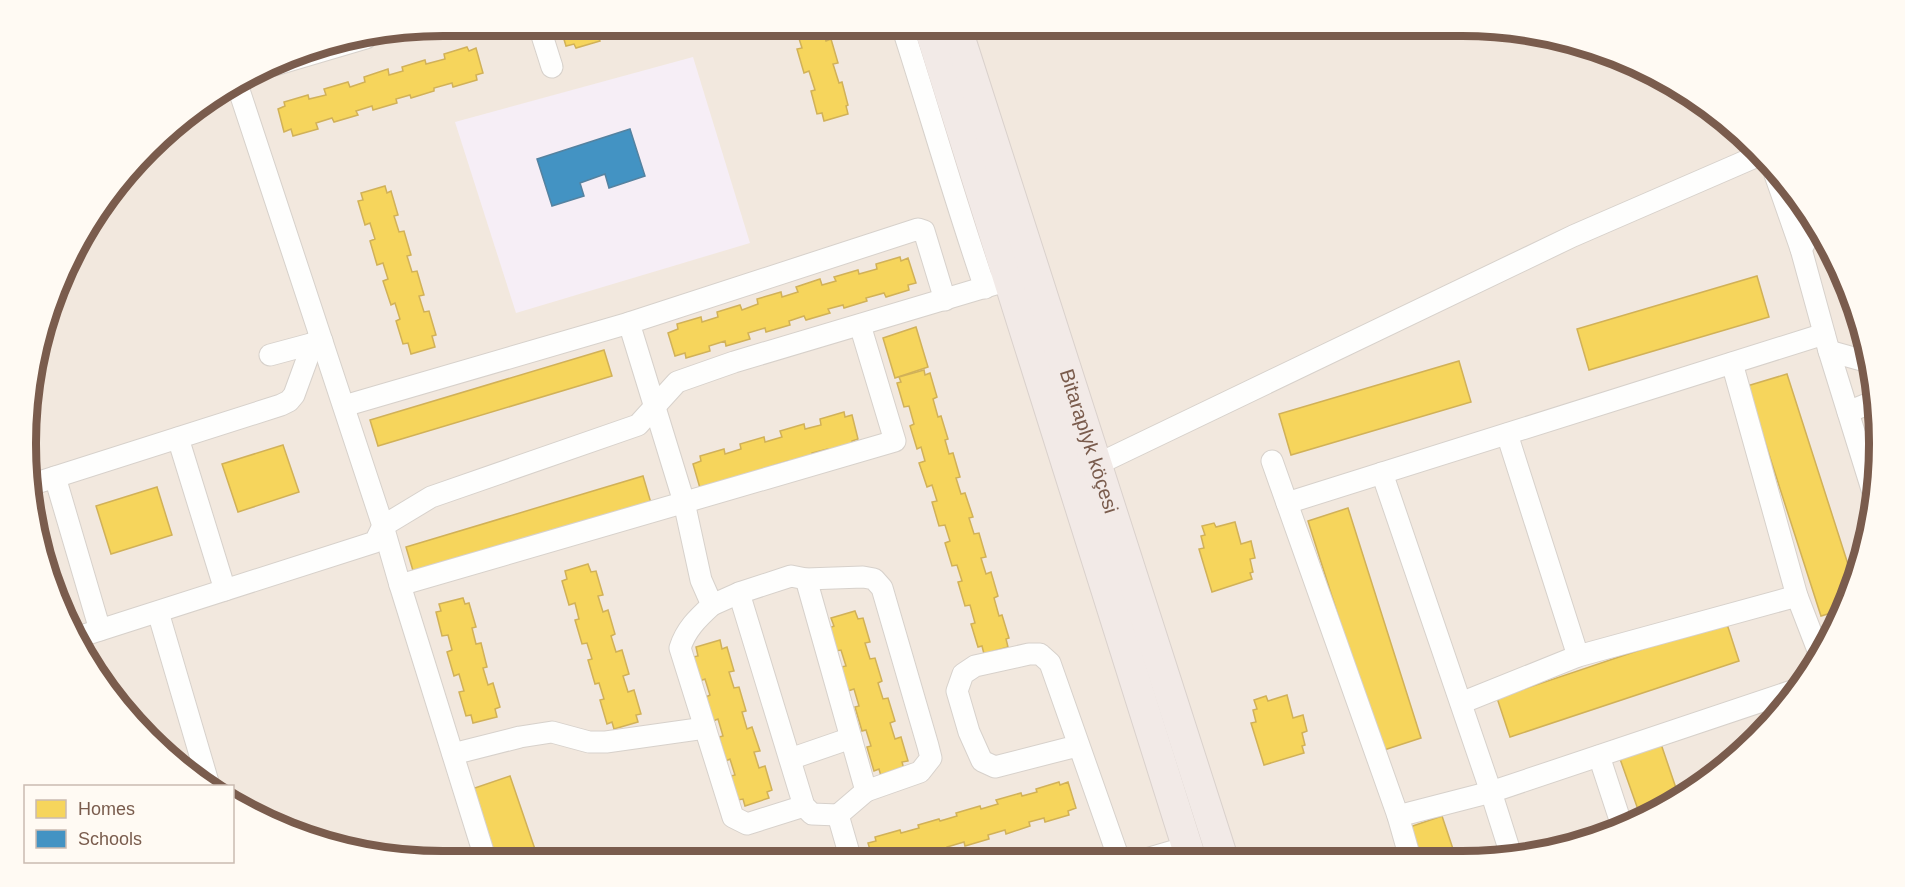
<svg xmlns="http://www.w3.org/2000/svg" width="1905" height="887" viewBox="0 0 1905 887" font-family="Arial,sans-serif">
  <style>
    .residential { fill: #f2e8de }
    .education { fill: #f6eef6 }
    .homes { fill: #f6d55c; stroke: #d1b158; stroke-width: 1.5 }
    .schools { fill: #4393c3; stroke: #5482a0; stroke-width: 1.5 }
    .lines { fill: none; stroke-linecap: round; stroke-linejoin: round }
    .minor-casing { stroke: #d7d1cb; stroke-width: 23 }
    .highway-casing { stroke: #dad1cc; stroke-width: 32 }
    .minor { stroke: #fefefd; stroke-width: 21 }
    .highway { stroke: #f2eae7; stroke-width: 30 }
    .labels { text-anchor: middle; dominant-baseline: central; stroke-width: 6; stroke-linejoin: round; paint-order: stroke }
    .street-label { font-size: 20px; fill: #7a5c4d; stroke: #fffaf3 }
    .rim { fill: none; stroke: #7a5c4d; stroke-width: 8 }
  </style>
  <rect width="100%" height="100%" fill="#f9f5f0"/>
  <polygon class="residential" points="444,26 1462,26 1543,33 1621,57 1693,96 1757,148 1809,211 1848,283 1871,362 1879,443 1872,525 1848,603 1793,698 1716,775 1622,830 1516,858 443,861 362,854 284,830 233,798 232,786 214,786 168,758 81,652 48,578 29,498 33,362 81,235 168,129 235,81 309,48"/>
  <g class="education">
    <polygon points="1028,26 1073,26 1032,39"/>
    <polygon points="693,57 750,243 516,313 455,122"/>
  </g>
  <g class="homes">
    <polygon points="560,26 638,26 639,29 616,36 614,32 598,36 600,41 576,48 574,44 566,46"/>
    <polygon points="790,26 821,26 826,41 831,39 838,63 833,64 839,83 842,82 848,105 846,106 848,114 824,121 822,113 817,114 811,91 815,90 809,71 804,73 797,49 802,48 797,32 792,33"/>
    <polygon points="467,47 469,51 476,48 483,73 476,75 477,80 453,87 452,83 434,88 434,91 411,98 410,95 396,99 397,103 373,110 372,106 356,111 358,115 334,122 332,118 316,123 318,129 293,136 291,129 284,132 278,109 285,106 284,102 308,95 309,99 326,95 324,89 348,82 350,87 365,82 364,77 388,69 389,75 403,71 402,67 425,60 426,64 445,59 444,54"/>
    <polygon points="385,186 387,193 391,191 398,215 394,216 399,232 404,231 411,255 407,256 412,272 417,271 424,295 419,296 424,312 429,311 436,335 432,336 435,347 411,354 408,343 403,344 396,321 400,319 395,303 391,305 383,281 388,279 383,263 377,265 370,241 375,239 370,223 365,225 358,201 363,200 361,193"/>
    <polygon points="900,257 901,261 908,258 916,283 908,285 909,290 886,297 884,293 866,298 867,301 844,308 843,305 828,309 830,313 806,320 804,316 789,321 790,325 766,332 765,328 748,333 750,339 726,346 725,341 709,346 710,351 686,358 685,353 675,356 668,333 678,329 677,324 701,317 702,322 718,317 717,312 740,305 742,310 758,304 757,299 781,292 782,297 798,292 796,287 820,279 822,285 836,281 834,277 858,270 859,274 877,269 876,264"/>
    <polygon points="1757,276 1769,317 1589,370 1577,329"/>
    <polygon points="916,327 928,367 895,378 883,338"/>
    <polygon points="604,350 612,376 378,446 370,420"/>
    <polygon points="1459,361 1471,402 1291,455 1279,414"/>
    <polygon points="924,370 925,375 930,373 937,397 933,399 938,417 941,416 948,439 945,440 949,454 953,453 960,477 956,478 961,494 965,493 973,517 969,518 974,534 979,533 986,557 981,558 986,574 991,572 998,596 994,598 999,616 1002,615 1009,638 1006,639 1008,647 984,654 982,646 978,647 971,624 975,623 970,605 965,606 958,582 962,581 957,565 952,566 945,543 950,541 945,525 939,526 932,502 937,501 932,485 927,487 919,463 925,461 921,447 917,449 910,426 914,424 909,406 904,407 897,383 901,382 899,377"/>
    <polygon points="1787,374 1854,583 1845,609 1821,616 1747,386"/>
    <polygon points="844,412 845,417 852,415 858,439 852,441 853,446 829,453 828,449 812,453 813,458 789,465 788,461 772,466 773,471 700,488 693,464 701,461 700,456 724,449 725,454 741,449 740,444 764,437 765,442 782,437 780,431 804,424 805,429 821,425 820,419"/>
    <polygon points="283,445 299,492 238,512 222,464"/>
    <polygon points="643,476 651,503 414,574 406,547"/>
    <polygon points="157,487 172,535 111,554 96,506"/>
    <polygon points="1348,508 1421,738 1381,751 1308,521"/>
    <polygon points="1235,522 1241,544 1251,541 1255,558 1250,559 1253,572 1250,573 1252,579 1212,592 1199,549 1204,548 1201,536 1205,535 1202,526 1214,523 1216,527"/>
    <polygon points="588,564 591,572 596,571 603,595 598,596 603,612 608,610 615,634 611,636 616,652 622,650 629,674 623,676 628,692 634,690 641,714 636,715 638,722 614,729 612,722 607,724 600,700 604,699 599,683 595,684 588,660 592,659 587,643 582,644 575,620 579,619 575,603 569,605 562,581 567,579 565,571"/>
    <polygon points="463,598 465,604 469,603 476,627 472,628 476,644 481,643 487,667 483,668 488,685 493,683 500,707 495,709 497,717 473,723 471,715 466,716 459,692 464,691 459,674 454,676 447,652 452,650 448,635 442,636 436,612 441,611 439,604"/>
    <polygon points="855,611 858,619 863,618 870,642 865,643 870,659 875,658 882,681 878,683 883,699 888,698 895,721 890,723 895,739 901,737 908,761 902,762 904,769 881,776 879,769 874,771 867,747 871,746 866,730 862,731 855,707 859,706 854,689 848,691 841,667 846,666 841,650 836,651 829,628 834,626 831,618"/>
    <polygon points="1726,621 1739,661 1510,737 1497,698"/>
    <polygon points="720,640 722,649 727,647 734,671 729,672 734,688 739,687 746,711 742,712 747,729 752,727 760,751 754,752 759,768 765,766 772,790 767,792 769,798 745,806 743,799 738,800 731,776 735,775 730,759 726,761 719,737 723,736 718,719 713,721 706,697 710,695 705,679 700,681 693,657 698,656 696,647"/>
    <polygon points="1287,695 1293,718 1303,715 1307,731 1302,733 1305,745 1302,746 1304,753 1264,765 1251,723 1256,722 1253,710 1257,709 1254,700 1266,696 1268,701"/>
    <polygon points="1660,741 1679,797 1641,818 1619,756"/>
    <polygon points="510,776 539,861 494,861 469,790"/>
    <polygon points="1059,782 1060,785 1068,782 1076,808 1068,811 1069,815 1045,822 1044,818 1029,822 1030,826 1006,834 1005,830 988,835 989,839 965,846 964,842 947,847 948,851 927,858 926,854 908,860 873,860 868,843 876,841 875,837 900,830 901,833 919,828 918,825 939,819 940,821 957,816 956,813 980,806 981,809 998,804 996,800 1021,793 1022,796 1037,792 1036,789"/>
    <polygon points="1442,816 1456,858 1411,858 1401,830"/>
    <polygon points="1571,835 1573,843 1530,854 1528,849"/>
  </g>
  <polygon class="schools" points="630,129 645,176 609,188 605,174 580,183 584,196 552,206 537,159"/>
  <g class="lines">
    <g class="minor-casing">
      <g id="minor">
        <polyline points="539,26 552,67"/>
        <path d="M 902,26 C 930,113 955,201 985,288"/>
        <polyline points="261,69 366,38"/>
        <polyline points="236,81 383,526 431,497 638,425 677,382 734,362 1009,280"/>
        <polyline points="1772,166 1801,249 1829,351 1874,496"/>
        <polyline points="1801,249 1816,224"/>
        <polyline points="1829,351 1872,363"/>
        <polyline points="270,355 322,341"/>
        <polyline points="1732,363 1797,596 1819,653"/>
        <polyline points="344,406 629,323"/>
        <polyline points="1848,412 1875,401"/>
        <polyline points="1507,434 1578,656"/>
        <polyline points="178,438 225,590"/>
        <polyline points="1272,461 1398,816 1410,858"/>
        <polyline points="1096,465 1573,236 1762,154"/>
        <polyline points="1382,473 1491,792 1512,858"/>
        <polyline points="55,477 100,630"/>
        <polyline points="30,485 281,405 289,401 294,395 313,343"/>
        <polyline points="1287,503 1824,334"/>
        <polyline points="383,526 400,585 895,441 860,325"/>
        <polyline points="806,579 863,577 874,579 882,588 928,746 931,758 920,772 866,791"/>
        <polyline points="400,585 486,861"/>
        <polyline points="739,593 804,806 812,814 838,815"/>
        <path d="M 712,605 C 698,618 686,629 680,648 L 733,817 L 747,824 L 804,806"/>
        <polyline points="158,612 208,782"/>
        <polyline points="75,638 375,542 383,526"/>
        <polyline points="1461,703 1578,656 1797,596"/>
        <polyline points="1077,746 995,767 982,761 969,732 957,691 963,674 975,666 1029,654 1040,654 1050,663 1119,859"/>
        <polyline points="453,754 520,737 552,732 589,742 606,742 705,728"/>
        <polyline points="1599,756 1623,829"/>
        <polyline points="790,759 851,738"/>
        <polyline points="1398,816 1491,792 1798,689"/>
        <polyline points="1146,859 1187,847"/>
        <polyline points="851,860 838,815 866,791 806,579 791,576 739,593 712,605 701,580 684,502 629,323 918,229 924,231 945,300"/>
      </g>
    </g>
    <g class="highway-casing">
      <g id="highway">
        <polyline points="929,26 1191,859"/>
        <path id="s1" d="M 956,26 L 1223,859"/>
      </g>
    </g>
    <use href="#minor" class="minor"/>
    <use href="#highway" class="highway"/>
  </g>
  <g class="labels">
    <g class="street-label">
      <text stroke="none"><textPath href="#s1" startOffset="436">Bitaraplyk köçesi</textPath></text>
    </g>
  </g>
  <path d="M0 0H1905V887H0ZM443 36H1462A407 407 0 0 1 1869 443V444A407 407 0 0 1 1462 851H443A407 407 0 0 1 36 444V443A407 407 0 0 1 443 36Z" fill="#fffaf3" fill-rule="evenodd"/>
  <path class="rim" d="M443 36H1462A407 407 0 0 1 1869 443V444A407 407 0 0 1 1462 851H443A407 407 0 0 1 36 444V443A407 407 0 0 1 443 36Z"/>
  <rect x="24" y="785" width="210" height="78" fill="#fffaf3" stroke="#cabbb1" stroke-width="1.5"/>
  <rect x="36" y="800" width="30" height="18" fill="#f6d55c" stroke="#cabbb1" stroke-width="1.5"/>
  <text x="78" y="815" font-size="18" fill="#7a5c4d">Homes</text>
  <rect x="36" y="830" width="30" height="18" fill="#4393c3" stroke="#cabbb1" stroke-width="1.5"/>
  <text x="78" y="845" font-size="18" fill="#7a5c4d">Schools</text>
</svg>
